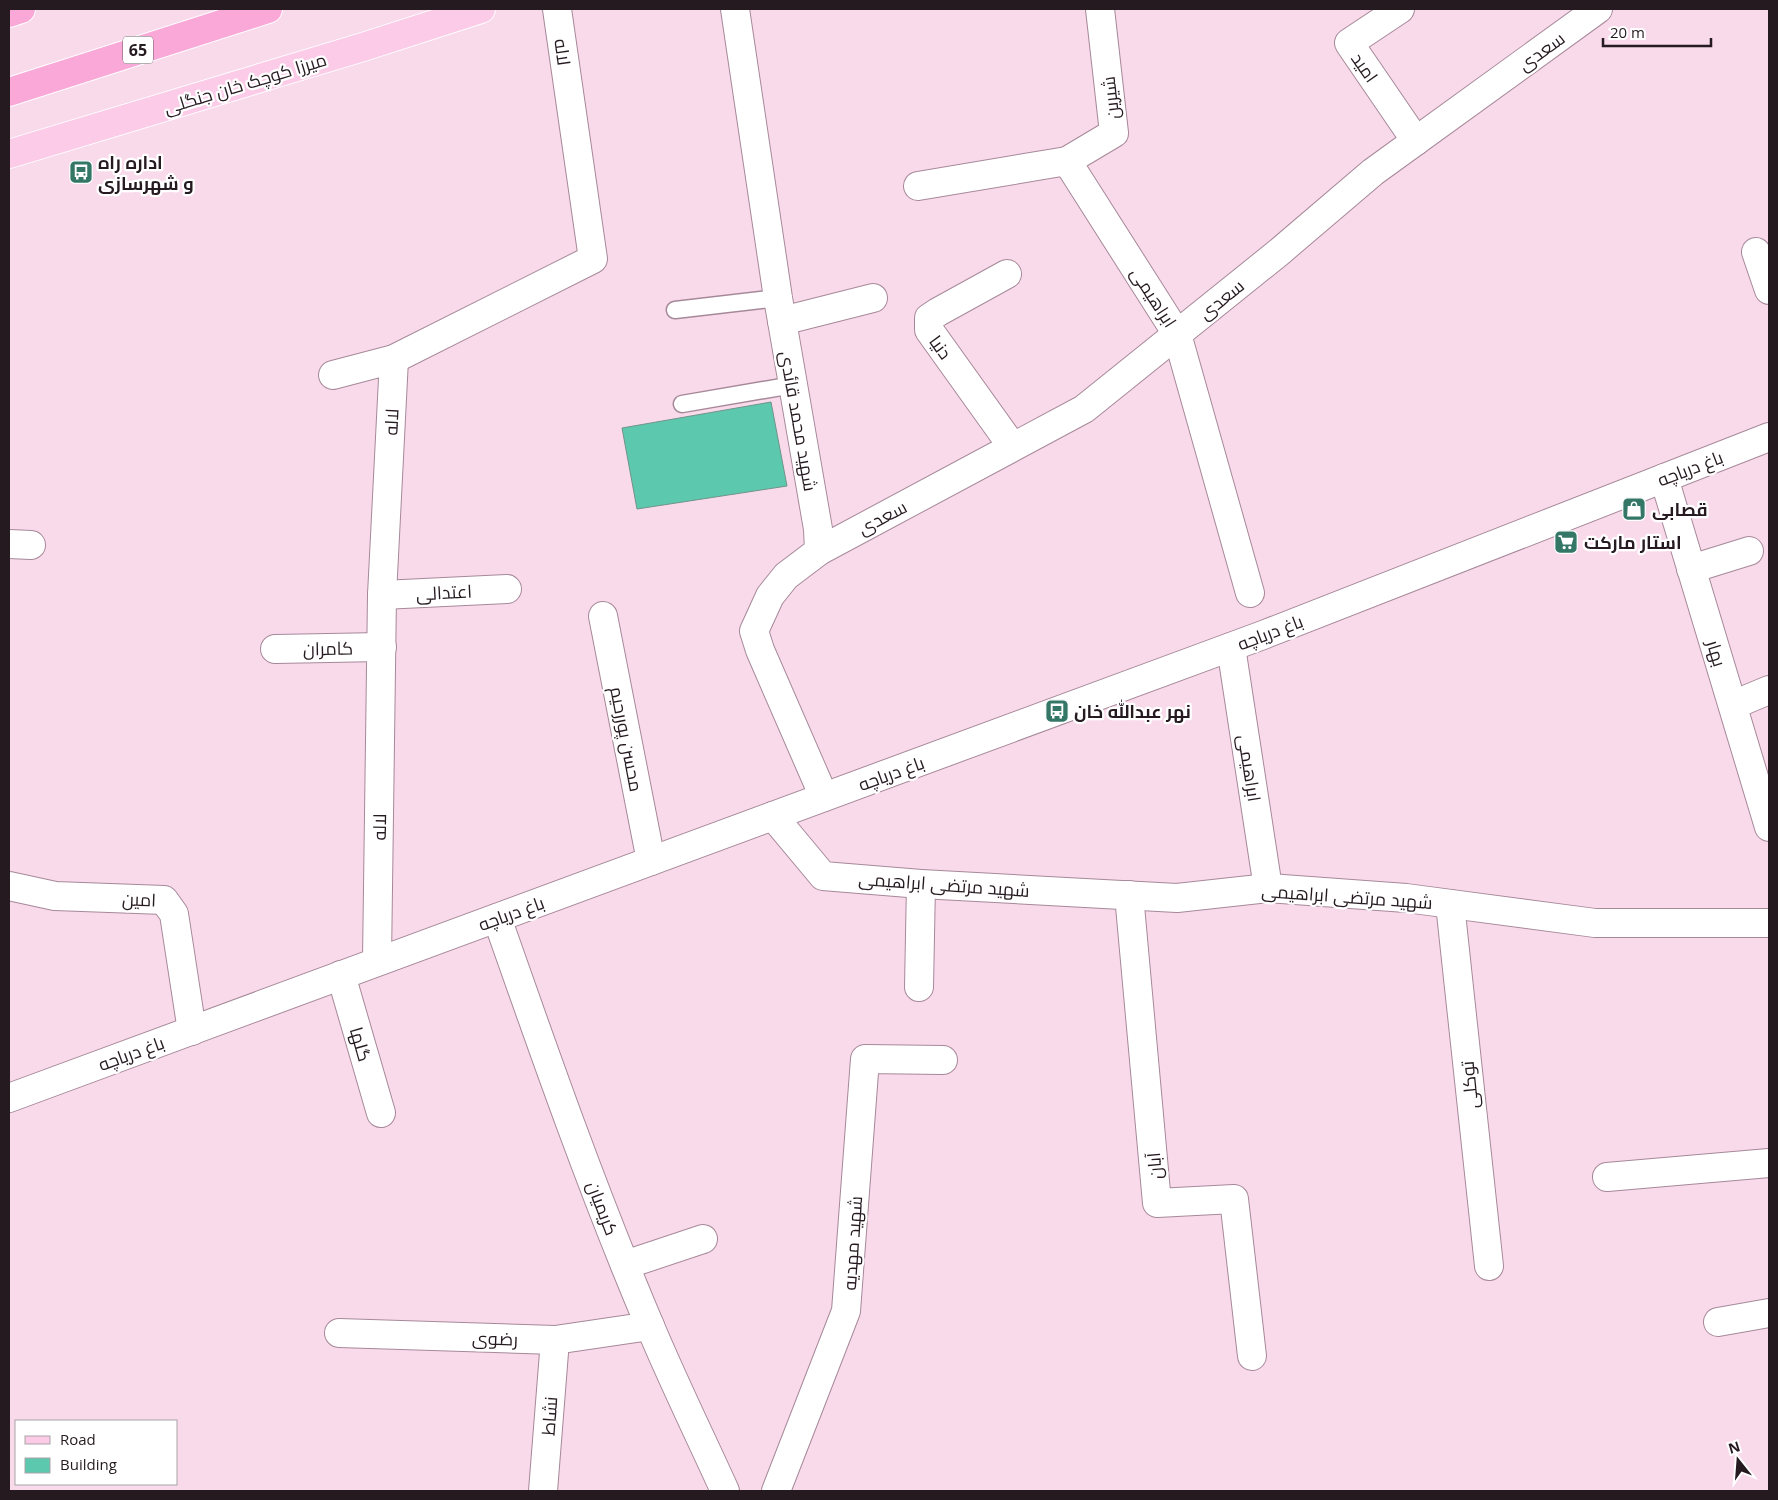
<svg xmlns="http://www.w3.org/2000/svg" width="1778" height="1500" viewBox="0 0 1778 1500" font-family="'Open Sans',Cairo,sans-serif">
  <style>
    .building { fill: #5cc9af; stroke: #709389 }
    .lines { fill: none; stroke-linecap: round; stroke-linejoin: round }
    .lane-casing { stroke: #a68999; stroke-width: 19 }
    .street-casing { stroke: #a68999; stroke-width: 30 }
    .secondary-casing { stroke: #a68999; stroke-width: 30 }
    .primary-casing { stroke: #fff; stroke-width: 30 }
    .highway-casing { stroke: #fff; stroke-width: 30 }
    .lane { stroke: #fff; stroke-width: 16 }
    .street { stroke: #fff; stroke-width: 28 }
    .secondary { stroke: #fff; stroke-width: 28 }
    .primary { stroke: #fccbe8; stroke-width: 28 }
    .highway { stroke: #faa8d8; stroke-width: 28 }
    .labels { text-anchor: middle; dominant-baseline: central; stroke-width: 4.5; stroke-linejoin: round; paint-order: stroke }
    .shield { fill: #fff; stroke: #665f63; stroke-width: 1 }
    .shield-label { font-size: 16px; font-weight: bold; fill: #251a20 }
    .street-label { font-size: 18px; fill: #251a20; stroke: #fff }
    .poi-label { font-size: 18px; font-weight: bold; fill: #251a20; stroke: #fff; text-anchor: start }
  </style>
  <rect width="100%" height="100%" fill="#f9daeb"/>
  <polygon class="building" points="771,402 787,486 637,509 622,428"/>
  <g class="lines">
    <g class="lane-casing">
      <g id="lane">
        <polyline points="675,310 778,298"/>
        <polyline points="682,404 793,385"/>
      </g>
    </g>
    <g class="street-casing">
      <g id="street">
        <polyline points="735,9 778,298 818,529 819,551 786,576 770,596 754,631 760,650 824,797"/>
        <polyline points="1400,9 1349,43 1416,141"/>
        <polyline points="1067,161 1114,133 1100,9"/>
        <polyline points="918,186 1067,161 1177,334 1250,593"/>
        <polyline points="1756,252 1769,290"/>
        <polyline points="1007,274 938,312 929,318 929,330 1012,446"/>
        <polyline points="782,321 873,298"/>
        <polyline points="333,375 394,359 593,259 557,9"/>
        <polyline points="1664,478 1769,827"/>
        <polyline points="9,544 31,545"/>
        <polyline points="819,551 1084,409 1278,253 1373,172 1598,9"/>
        <polyline points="1691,569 1749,551"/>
        <polyline points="382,595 507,589"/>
        <polyline points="603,616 651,861"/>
        <polyline points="1231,647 1268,888"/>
        <polyline points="275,649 382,647"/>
        <polyline points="1733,705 1769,690"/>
        <polyline points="773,816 823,876 921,884 1177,898 1268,888 1406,898 1595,923 1769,923"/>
        <polyline points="9,886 55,896 164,900 174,914 192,1031"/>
        <polyline points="1129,895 1157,1203 1234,1199 1252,1356"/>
        <polyline points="1450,904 1489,1266"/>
        <path d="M 497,918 C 545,1055 593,1192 650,1326 C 673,1381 700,1436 725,1491"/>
        <polyline points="377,961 382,595 394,359"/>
        <polyline points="341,975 381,1113"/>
        <polyline points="919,987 921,884"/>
        <polyline points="1607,1177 1769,1163"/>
        <polyline points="625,1265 703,1239"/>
        <polyline points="1718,1322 1769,1313"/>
        <polyline points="339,1333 555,1340 650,1326"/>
        <polyline points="543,1491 555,1340"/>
        <polyline points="776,1491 846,1311 865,1059 943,1060"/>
      </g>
    </g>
    <g class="secondary-casing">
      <polyline id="secondary" points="9,1098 1263,635 1769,437"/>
    </g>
    <g class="primary-casing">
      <polyline id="primary" points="9,154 363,47 481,9"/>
    </g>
    <g class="highway-casing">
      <g id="highway">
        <polyline points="9,13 21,9"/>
        <polyline points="9,92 268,9"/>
      </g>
    </g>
    <use href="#lane" class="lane"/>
    <use href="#street" class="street"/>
    <use href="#secondary" class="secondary"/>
    <use href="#primary" class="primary"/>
    <use href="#highway" class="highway"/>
  </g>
  <defs>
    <g id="bus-square" transform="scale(1.25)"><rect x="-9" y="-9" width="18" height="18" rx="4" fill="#357767" stroke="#fff"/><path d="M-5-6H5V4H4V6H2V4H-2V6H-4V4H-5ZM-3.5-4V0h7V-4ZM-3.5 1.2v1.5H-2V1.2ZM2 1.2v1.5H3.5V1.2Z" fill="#fff"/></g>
    <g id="shop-square" transform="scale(1.25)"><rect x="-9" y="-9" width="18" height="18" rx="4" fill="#357767" stroke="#fff"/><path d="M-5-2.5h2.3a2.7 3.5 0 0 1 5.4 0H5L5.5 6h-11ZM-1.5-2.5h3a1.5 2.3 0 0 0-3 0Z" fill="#fff"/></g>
    <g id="supermarket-square" transform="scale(1.25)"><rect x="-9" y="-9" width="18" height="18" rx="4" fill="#357767" stroke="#fff"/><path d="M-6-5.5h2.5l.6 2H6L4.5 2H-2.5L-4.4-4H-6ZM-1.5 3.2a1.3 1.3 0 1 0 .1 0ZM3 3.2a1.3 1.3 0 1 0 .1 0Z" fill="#fff"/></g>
  </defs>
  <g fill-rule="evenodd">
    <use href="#bus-square" x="81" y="172"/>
    <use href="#shop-square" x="1634" y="509"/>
    <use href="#supermarket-square" x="1566" y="542"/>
    <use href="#bus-square" x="1057" y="711"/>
  </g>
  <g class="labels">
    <rect class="shield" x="123" y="36.5" width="30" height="27" rx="4"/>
    <g class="shield-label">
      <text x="138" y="50">65</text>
    </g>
    <g class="street-label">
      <text transform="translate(1541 51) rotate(-36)">سعدی</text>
      <text transform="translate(563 52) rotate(82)">لاله</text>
      <text transform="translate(1365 67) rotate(55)">امید</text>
      <text transform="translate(245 83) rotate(-17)">میرزا کوچک خان جنگلی</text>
      <text transform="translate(1110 98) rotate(-97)">شیرین</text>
      <text transform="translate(1154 297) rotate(57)">ابراهیمی</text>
      <text transform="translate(1221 299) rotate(-39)">سعدی</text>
      <text transform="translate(941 347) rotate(54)">دنیا</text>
      <text transform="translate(799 421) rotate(80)">شهید محمد قائدی</text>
      <text transform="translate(391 422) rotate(-87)">لاله</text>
      <text transform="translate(1690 468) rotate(-21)">باغ دریاچه</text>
      <text transform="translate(882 517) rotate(-28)">سعدی</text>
      <text transform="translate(444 592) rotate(-3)">اعتدالی</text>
      <text transform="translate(1270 632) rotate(-21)">باغ دریاچه</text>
      <text transform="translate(328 648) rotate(-1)">کامران</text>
      <text transform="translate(1717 653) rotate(73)">بهار</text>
      <text transform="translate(627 739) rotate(79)">محسن پوررحیم</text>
      <text transform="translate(1250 768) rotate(81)">ابراهیمی</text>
      <text transform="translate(891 773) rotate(-20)">باغ دریاچه</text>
      <text transform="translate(379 827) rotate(-89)">لاله</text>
      <text transform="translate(944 884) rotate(4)">شهید مرتضی ابراهیمی</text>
      <text transform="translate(1347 896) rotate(4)">شهید مرتضی ابراهیمی</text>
      <text transform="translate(139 899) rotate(2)">امین</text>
      <text transform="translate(511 913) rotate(-20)">باغ دریاچه</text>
      <text transform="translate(361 1044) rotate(74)">گلها</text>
      <text transform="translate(131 1053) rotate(-20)">باغ دریاچه</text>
      <text transform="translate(1469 1085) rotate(-96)">توکلی</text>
      <text transform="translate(1154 1166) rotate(-95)">آبان</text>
      <text transform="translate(603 1208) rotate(69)">کریمیان</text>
      <text transform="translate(852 1243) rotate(-86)">شهید مهدیه</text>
      <text transform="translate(495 1338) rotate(2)">رضوی</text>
      <text transform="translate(549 1416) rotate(-86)">نشاط</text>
    </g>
    <g class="poi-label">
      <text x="98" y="162">اداره راه<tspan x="98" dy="21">و شهرسازی</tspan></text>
      <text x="1652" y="509">قصابی</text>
      <text x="1584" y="542">استار مارکت</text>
      <text x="1074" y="711">نهر عبدالله خان</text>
    </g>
  </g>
  <rect width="1778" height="1500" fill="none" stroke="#251a20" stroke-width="20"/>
  <rect x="15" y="1420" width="162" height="65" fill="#ffffff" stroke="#a8a3a6"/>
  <rect x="25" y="1436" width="25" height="8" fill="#fccbe8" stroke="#a8a3a6"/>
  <text x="60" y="1445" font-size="15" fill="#251a20">Road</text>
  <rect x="25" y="1458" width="25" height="15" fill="#5cc9af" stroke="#a8a3a6"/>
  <text x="60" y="1470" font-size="15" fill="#251a20">Building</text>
  <g transform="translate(1738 1460) rotate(343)" stroke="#ffffff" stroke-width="4" paint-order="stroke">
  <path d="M0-4L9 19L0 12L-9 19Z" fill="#251a20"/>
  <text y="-8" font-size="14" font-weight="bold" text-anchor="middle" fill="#251a20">N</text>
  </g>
  <path d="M1603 38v8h108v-8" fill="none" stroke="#251a20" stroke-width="2.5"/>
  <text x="1610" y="38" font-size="15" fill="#251a20" stroke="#ffffff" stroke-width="4" paint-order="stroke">20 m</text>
</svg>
